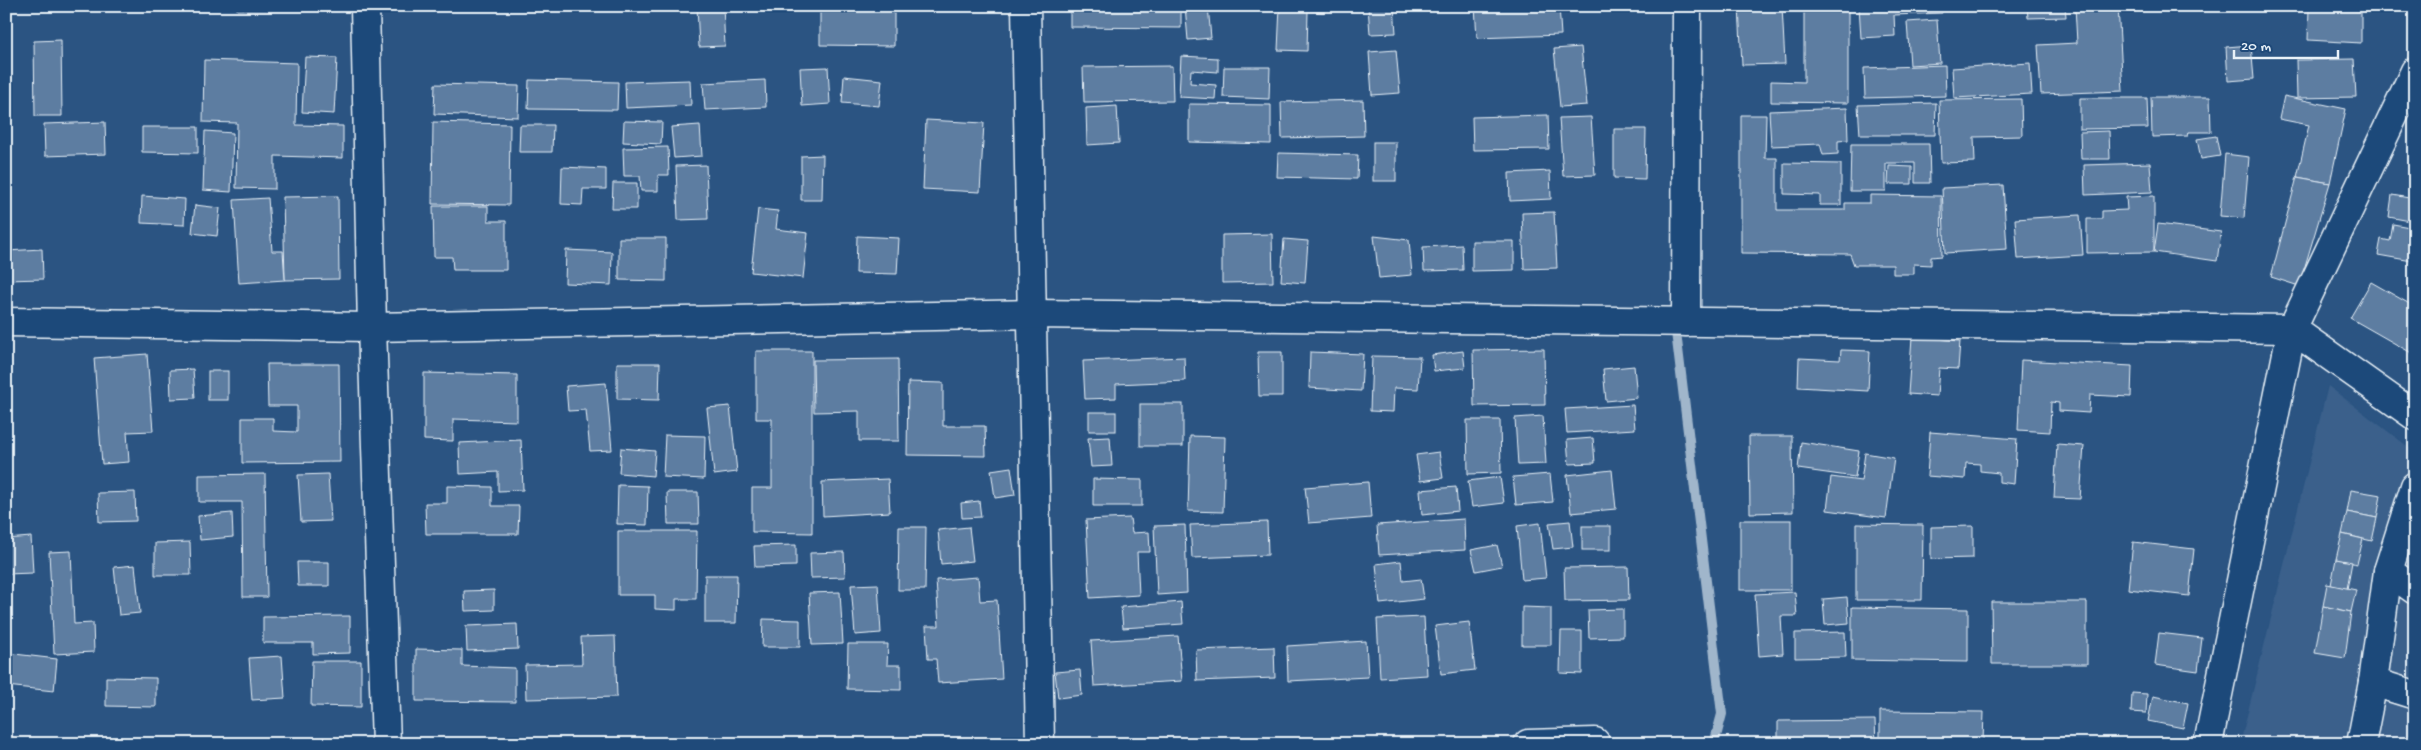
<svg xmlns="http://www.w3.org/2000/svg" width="2421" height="750" viewBox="0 0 2421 750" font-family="'Gochi Hand',sans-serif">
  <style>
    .built { fill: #3a608b }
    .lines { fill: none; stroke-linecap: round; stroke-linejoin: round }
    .stream { stroke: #a0b6cb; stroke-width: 10 }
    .building { fill: #5d7da1; stroke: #e8f1f8 }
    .street-casing { stroke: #e8f1f8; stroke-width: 31 }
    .street { stroke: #1f4a7a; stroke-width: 28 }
  </style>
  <rect width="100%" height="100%" fill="#2b5482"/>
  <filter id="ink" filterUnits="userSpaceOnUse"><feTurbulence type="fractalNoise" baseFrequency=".02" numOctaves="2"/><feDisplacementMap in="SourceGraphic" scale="10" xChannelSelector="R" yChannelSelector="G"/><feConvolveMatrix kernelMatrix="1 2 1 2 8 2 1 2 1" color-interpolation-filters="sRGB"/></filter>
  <g filter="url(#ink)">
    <polygon class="built" points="2328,386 2415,452 2415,744 2240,744"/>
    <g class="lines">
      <polyline class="stream" points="1676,332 1722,714 1714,744"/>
    </g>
    <g class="building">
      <polygon points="237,6 308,6 308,9 237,10"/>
      <polygon points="697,6 723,6 725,46 699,47"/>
      <polygon points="820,6 894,6 894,46 820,45"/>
      <polygon points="1070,6 1181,6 1181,28 1070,27"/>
      <polygon points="1185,6 1208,6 1211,38 1188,40"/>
      <polygon points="1280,6 1324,6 1324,12 1308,11 1307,51 1278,50"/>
      <polygon points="1368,6 1394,6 1396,33 1370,34"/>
      <polygon points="1475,6 1559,6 1561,35 1477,38"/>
      <polygon points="1739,6 1782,6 1785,64 1742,65"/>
      <polygon points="1804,6 1848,6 1848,103 1771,102 1771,81 1804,82"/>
      <polygon points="1859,6 1942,6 1942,13 1894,15 1895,36 1861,38"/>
      <polygon points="2027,6 2065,6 2066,17 2028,18"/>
      <polygon points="2075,6 2118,6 2123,91 2041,94 2038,45 2077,43"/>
      <polygon points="2309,8 2361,11 2361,43 2308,40"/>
      <polygon points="1937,20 1940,63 1910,65 1907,22"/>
      <polygon points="61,40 62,116 35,116 34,41"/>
      <polygon points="2251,45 2254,79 2228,81 2226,47"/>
      <polygon points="1581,47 1587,105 1560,107 1554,49"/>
      <polygon points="1396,50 1400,93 1372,95 1369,52"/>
      <polygon points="1181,56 1218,58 1218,72 1191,70 1190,83 1216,85 1215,99 1179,97"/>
      <polygon points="305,57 337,58 334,114 302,112"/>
      <polygon points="2354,59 2356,97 2297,98 2296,60"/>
      <polygon points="204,60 297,63 296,125 343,126 343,158 275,156 275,189 236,188 237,123 203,122"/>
      <polygon points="2030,63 2032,94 1954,98 1952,68"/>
      <polygon points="1945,65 1946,96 1865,98 1864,68"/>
      <polygon points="1172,66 1173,101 1084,102 1083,67"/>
      <polygon points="828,67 830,104 802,106 800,68"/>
      <polygon points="1224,67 1270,67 1269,99 1223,97"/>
      <polygon points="844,76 882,80 879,106 842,103"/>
      <polygon points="529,80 618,82 617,110 528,109"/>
      <polygon points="690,80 691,105 626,108 625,82"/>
      <polygon points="765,80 766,107 705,110 703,83"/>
      <polygon points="435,84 519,86 518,117 434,114"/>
      <polygon points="2284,96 2346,109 2330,183 2297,177 2309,125 2279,119"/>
      <polygon points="2151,97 2210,97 2211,132 2189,132 2188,136 2152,137"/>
      <polygon points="2080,98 2147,98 2148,128 2080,129"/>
      <polygon points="2021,99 2022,136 1974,137 1975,162 1941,163 1939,100"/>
      <polygon points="1363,100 1364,136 1282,138 1281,102"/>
      <polygon points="1936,103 1935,135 1860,135 1858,105"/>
      <polygon points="1189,104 1271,105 1271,144 1189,142"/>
      <polygon points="1117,106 1119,143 1087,145 1086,108"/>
      <polygon points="1847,108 1848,140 1838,141 1838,154 1823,155 1820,144 1771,146 1769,111"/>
      <polygon points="1548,115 1549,149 1473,150 1472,117"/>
      <polygon points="1741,115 1766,115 1765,158 1777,158 1777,210 1845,210 1845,203 1870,203 1870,195 1941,196 1942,256 1931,257 1931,265 1914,264 1914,274 1893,274 1893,265 1854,265 1850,254 1741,253"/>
      <polygon points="1591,117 1595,175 1563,176 1559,118"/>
      <polygon points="926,120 984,123 980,192 923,189"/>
      <polygon points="624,121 662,122 661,144 623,142"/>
      <polygon points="105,122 106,154 45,156 44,124"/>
      <polygon points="433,122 510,124 509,205 432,204"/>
      <polygon points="520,125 553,125 552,152 519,152"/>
      <polygon points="700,125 702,156 674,158 671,127"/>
      <polygon points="142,127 198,127 198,153 142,152"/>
      <polygon points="1614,129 1646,129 1645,179 1614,178"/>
      <polygon points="205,131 233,133 231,192 203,190"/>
      <polygon points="2109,131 2110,159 2081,159 2080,132"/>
      <polygon points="2216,136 2220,156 2201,159 2197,139"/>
      <rect x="1373" y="142" width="23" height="39"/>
      <polygon points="1851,144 1929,144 1930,183 1915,183 1915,163 1886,163 1886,191 1850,191"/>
      <polygon points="668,147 669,175 658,175 658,191 641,191 640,176 624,176 623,148"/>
      <polygon points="1278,153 1358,155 1357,179 1277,177"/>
      <polygon points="2225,154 2249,157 2244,218 2220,216"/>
      <polygon points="823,155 822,200 801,200 801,156"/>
      <polygon points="1784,163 1841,164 1841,205 1820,205 1820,195 1784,194"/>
      <polygon points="2150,163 2152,192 2085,195 2084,165"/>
      <polygon points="706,165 708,219 678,220 676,166"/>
      <polygon points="1889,166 1912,167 1912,184 1888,184"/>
      <polygon points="562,167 606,169 606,189 583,189 582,205 561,204"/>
      <polygon points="1550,171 1551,199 1510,201 1509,173"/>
      <polygon points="2297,177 2330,183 2299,286 2271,277"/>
      <polygon points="613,183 637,183 637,209 612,209"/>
      <polygon points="2003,185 2007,249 1945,253 1942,188"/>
      <polygon points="2392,195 2415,199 2415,222 2389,217"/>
      <polygon points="142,196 185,199 184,225 141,223"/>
      <polygon points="338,196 339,279 285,280 283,197"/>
      <polygon points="2154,196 2154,252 2087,253 2087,219 2102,219 2102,211 2127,210 2126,197"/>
      <polygon points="268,198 272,251 283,251 285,280 239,283 234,200"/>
      <polygon points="195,205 220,208 217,236 192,233"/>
      <polygon points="433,206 488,206 488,221 506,221 506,270 453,270 452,257 434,257"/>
      <polygon points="758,209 778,211 776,229 808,233 803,278 751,272"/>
      <polygon points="1554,212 1557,268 1524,269 1522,213"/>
      <polygon points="2080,215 2083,255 2018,259 2015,219"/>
      <polygon points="2158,224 2221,232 2217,261 2154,252"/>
      <polygon points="2393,224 2415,228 2412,261 2378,255 2381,239 2390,241"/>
      <polygon points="1272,234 1273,282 1222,283 1222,235"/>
      <polygon points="857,236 899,238 897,274 856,273"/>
      <polygon points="1374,236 1409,240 1412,275 1379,278"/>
      <polygon points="619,238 666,238 666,281 619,280"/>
      <polygon points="1284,239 1308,241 1305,283 1281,281"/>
      <polygon points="1472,241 1514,241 1514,270 1472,271"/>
      <polygon points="1462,245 1463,270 1424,271 1423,247"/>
      <polygon points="42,249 43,279 6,280 6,251"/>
      <polygon points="566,250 612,252 611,285 565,283"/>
      <polygon points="2371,282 2415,307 2415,355 2350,318"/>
      <polygon points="1912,337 1960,341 1958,369 1939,368 1937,396 1908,394"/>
      <polygon points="1544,349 1545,405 1474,406 1473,350"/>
      <polygon points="1841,350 1870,351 1868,391 1798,387 1799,358 1840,360"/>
      <polygon points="756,351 812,351 812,533 752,532 752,488 772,488 772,419 756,419"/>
      <polygon points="1463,351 1465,368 1434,371 1432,355"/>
      <polygon points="1258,352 1282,352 1282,396 1259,396"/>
      <polygon points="1310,352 1363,354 1361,391 1309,388"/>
      <polygon points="147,354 153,431 127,432 129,462 102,464 94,358"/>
      <polygon points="1372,356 1420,357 1418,389 1394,388 1393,412 1370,411"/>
      <polygon points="1184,357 1185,381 1116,384 1116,398 1085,399 1083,361"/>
      <polygon points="898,359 899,441 859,441 859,411 814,412 813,360"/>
      <polygon points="2021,360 2132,366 2131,397 2090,395 2089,413 2059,411 2059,403 2051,402 2050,432 2018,430"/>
      <polygon points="617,363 660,363 659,400 617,399"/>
      <polygon points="267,364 339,364 340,462 242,463 242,418 273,418 273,431 297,432 297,406 268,406"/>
      <polygon points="1634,366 1637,398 1606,401 1603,369"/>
      <polygon points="193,369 195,398 171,399 170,370"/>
      <rect x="208" y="371" width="20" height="29"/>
      <polygon points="424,373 517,375 517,421 453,419 453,441 424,440"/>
      <polygon points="908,382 943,383 943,426 985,426 986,456 907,455"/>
      <polygon points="606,383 612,450 590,451 586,410 568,411 566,386"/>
      <rect x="1140" y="404" width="43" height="42"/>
      <polygon points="1633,405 1635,429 1567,433 1565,409"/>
      <polygon points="730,406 737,472 714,475 707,408"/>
      <rect x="1089" y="412" width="27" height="19"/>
      <polygon points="1543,416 1546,464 1518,465 1515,418"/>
      <polygon points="1467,420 1500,420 1501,473 1468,474"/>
      <polygon points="1930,432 2017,439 2014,484 1999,482 1999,473 1980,471 1980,464 1966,463 1965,479 1927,476"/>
      <polygon points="665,435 705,436 704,479 663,477"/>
      <polygon points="1190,436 1225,437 1223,512 1188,511"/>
      <polygon points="1749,436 1792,436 1793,512 1750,513"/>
      <polygon points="1110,437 1112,466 1091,467 1088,438"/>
      <polygon points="1593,438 1595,463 1569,464 1567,440"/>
      <polygon points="521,440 523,490 498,491 498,472 460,474 459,443"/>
      <polygon points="1801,442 1859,451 1855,477 1798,469"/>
      <polygon points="2057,444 2084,446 2080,499 2054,498"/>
      <polygon points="621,448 655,451 653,476 619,473"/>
      <polygon points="1439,452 1443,478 1420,481 1416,455"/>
      <polygon points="1865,453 1894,458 1886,518 1827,510 1831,477 1861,481"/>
      <polygon points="1011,467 1015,495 995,498 991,470"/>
      <polygon points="1612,470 1616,509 1571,513 1567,475"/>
      <polygon points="265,474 267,597 243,597 242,502 199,502 199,475"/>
      <polygon points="328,474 331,521 301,522 298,475"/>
      <polygon points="1550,474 1553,502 1516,505 1513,477"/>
      <polygon points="1500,477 1504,503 1472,507 1468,481"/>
      <polygon points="888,479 890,512 823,516 822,482"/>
      <polygon points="1093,479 1142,480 1142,506 1093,506"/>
      <polygon points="1368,482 1371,518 1309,523 1305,487"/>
      <polygon points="618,485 648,486 647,525 617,524"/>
      <polygon points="447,486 492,487 492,506 519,506 518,534 426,534 425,503 447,503"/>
      <polygon points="1456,487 1458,511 1422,515 1420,490"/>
      <polygon points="2351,490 2381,495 2377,518 2347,512"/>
      <polygon points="135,492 136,521 99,522 98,493"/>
      <polygon points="667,492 698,492 699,524 668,524"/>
      <polygon points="979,501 981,517 962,518 961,503"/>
      <polygon points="2347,512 2377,518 2372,541 2342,534"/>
      <polygon points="232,513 233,537 200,540 198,516"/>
      <polygon points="1130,518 1132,533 1149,532 1150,552 1137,552 1139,595 1090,598 1086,520"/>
      <polygon points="1464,519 1465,550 1379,555 1377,525"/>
      <rect x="1740" y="520" width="51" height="70"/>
      <polygon points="1570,521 1573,547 1553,549 1549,523"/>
      <polygon points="1267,522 1268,555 1192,558 1190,525"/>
      <polygon points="1540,523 1546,578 1522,580 1517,526"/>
      <polygon points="1856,524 1923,525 1922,600 1856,600"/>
      <polygon points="1185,525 1187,593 1157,595 1154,526"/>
      <rect x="1582" y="526" width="29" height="24"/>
      <polygon points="1973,526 1973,558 1931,559 1931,527"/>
      <polygon points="899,527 926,527 925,590 898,590"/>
      <polygon points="969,527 973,561 941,564 938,530"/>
      <polygon points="618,531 697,531 696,599 676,599 676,610 655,609 655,595 618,595"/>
      <polygon points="2342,534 2363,539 2357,564 2336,559"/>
      <polygon points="31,537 33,573 6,574 6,539"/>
      <polygon points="190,542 191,575 155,575 155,543"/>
      <polygon points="2133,542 2194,549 2189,596 2128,589"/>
      <polygon points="796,545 796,566 755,567 754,546"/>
      <polygon points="1497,545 1502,566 1476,571 1471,550"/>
      <polygon points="71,551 74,624 93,623 94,652 54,654 49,552"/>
      <polygon points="844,552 845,577 811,578 810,553"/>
      <polygon points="2336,559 2352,562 2347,589 2331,585"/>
      <polygon points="1401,561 1403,581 1421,579 1424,599 1380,604 1376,564"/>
      <polygon points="297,562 329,562 329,586 298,586"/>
      <polygon points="135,565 140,613 119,615 114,567"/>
      <polygon points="1628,567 1629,600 1565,601 1564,568"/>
      <polygon points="705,575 737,575 736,623 705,623"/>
      <polygon points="978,577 980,601 997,600 1002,679 938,683 936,659 928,659 926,626 939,626 936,580"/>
      <polygon points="878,584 881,633 855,635 851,585"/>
      <polygon points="2327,584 2356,590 2351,612 2323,606"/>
      <polygon points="494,590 494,610 465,611 464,591"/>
      <polygon points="840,592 843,644 812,645 809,593"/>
      <polygon points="1795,592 1797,616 1781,616 1783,654 1759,656 1755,594"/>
      <polygon points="1847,597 1849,623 1825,625 1823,599"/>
      <polygon points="1181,602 1183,624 1123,628 1121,607"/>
      <polygon points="1991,602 2087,602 2087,664 1992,664"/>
      <polygon points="2323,606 2351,612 2345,658 2315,653"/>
      <polygon points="1522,607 1551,608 1551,645 1522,645"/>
      <polygon points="1852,607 1968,609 1968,662 1852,660"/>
      <polygon points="1623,609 1623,637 1589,638 1588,610"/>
      <polygon points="350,616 350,653 313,654 313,643 263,643 263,617"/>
      <polygon points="1424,617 1427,675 1380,678 1377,619"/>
      <polygon points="763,619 800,620 800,647 762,647"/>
      <polygon points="1469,622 1475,670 1441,674 1435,626"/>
      <polygon points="517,624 518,649 467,651 466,626"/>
      <polygon points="1561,631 1582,631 1582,674 1560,673"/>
      <polygon points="1845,632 1846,657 1795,658 1795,633"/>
      <polygon points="2159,633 2202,638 2198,671 2155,665"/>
      <polygon points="615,636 617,697 526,699 525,665 582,664 581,637"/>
      <polygon points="1178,636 1182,681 1094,686 1091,641"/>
      <polygon points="1366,641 1368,677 1288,681 1287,646"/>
      <polygon points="848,644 888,644 887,665 901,665 901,690 847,689"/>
      <polygon points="1274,647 1275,678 1197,681 1196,650"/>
      <polygon points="416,649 462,650 462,666 515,668 515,702 416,701"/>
      <polygon points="6,653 57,659 54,691 6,686"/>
      <polygon points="282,656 285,698 252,700 249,658"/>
      <polygon points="312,661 361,661 361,707 311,706"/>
      <polygon points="1080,670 1082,695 1058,698 1055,672"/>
      <polygon points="106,677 156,678 156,707 106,706"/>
      <polygon points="2132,693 2147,694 2146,713 2131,712"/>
      <polygon points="2153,696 2188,703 2183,728 2148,721"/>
      <polygon points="1880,711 1984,712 1983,742 1880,741"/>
      <polygon points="1875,720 1876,744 1778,744 1778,721"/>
    </g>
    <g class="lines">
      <g class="street-casing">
        <g id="street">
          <polyline points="365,6 372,327 386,744"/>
          <polyline points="1026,6 1040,744"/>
          <polyline points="6,322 372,327 1033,314 2292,329 2415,71"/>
          <polyline points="1686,322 1687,6"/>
          <polyline points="2388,571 2415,590"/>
          <polyline points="2373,682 2415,695"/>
          <polyline points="1528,744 1595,742"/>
          <polyline points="2208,744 2292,329 2415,416"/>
          <polyline points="2361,744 2373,682 2388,571 2415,486"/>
        </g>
      </g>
      <use href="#street" class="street"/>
    </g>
  </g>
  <rect width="2421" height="750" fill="none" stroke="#1f4a7a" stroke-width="25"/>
  <rect x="12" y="12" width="2396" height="725" fill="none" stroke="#e8f1f8" stroke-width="2" filter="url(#ink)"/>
  <path d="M2234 50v8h104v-8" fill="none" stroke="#e8f1f8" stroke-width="2.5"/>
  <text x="2241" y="50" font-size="15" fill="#e8f1f8" stroke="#1f4a7a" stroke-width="4" paint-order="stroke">20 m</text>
</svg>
